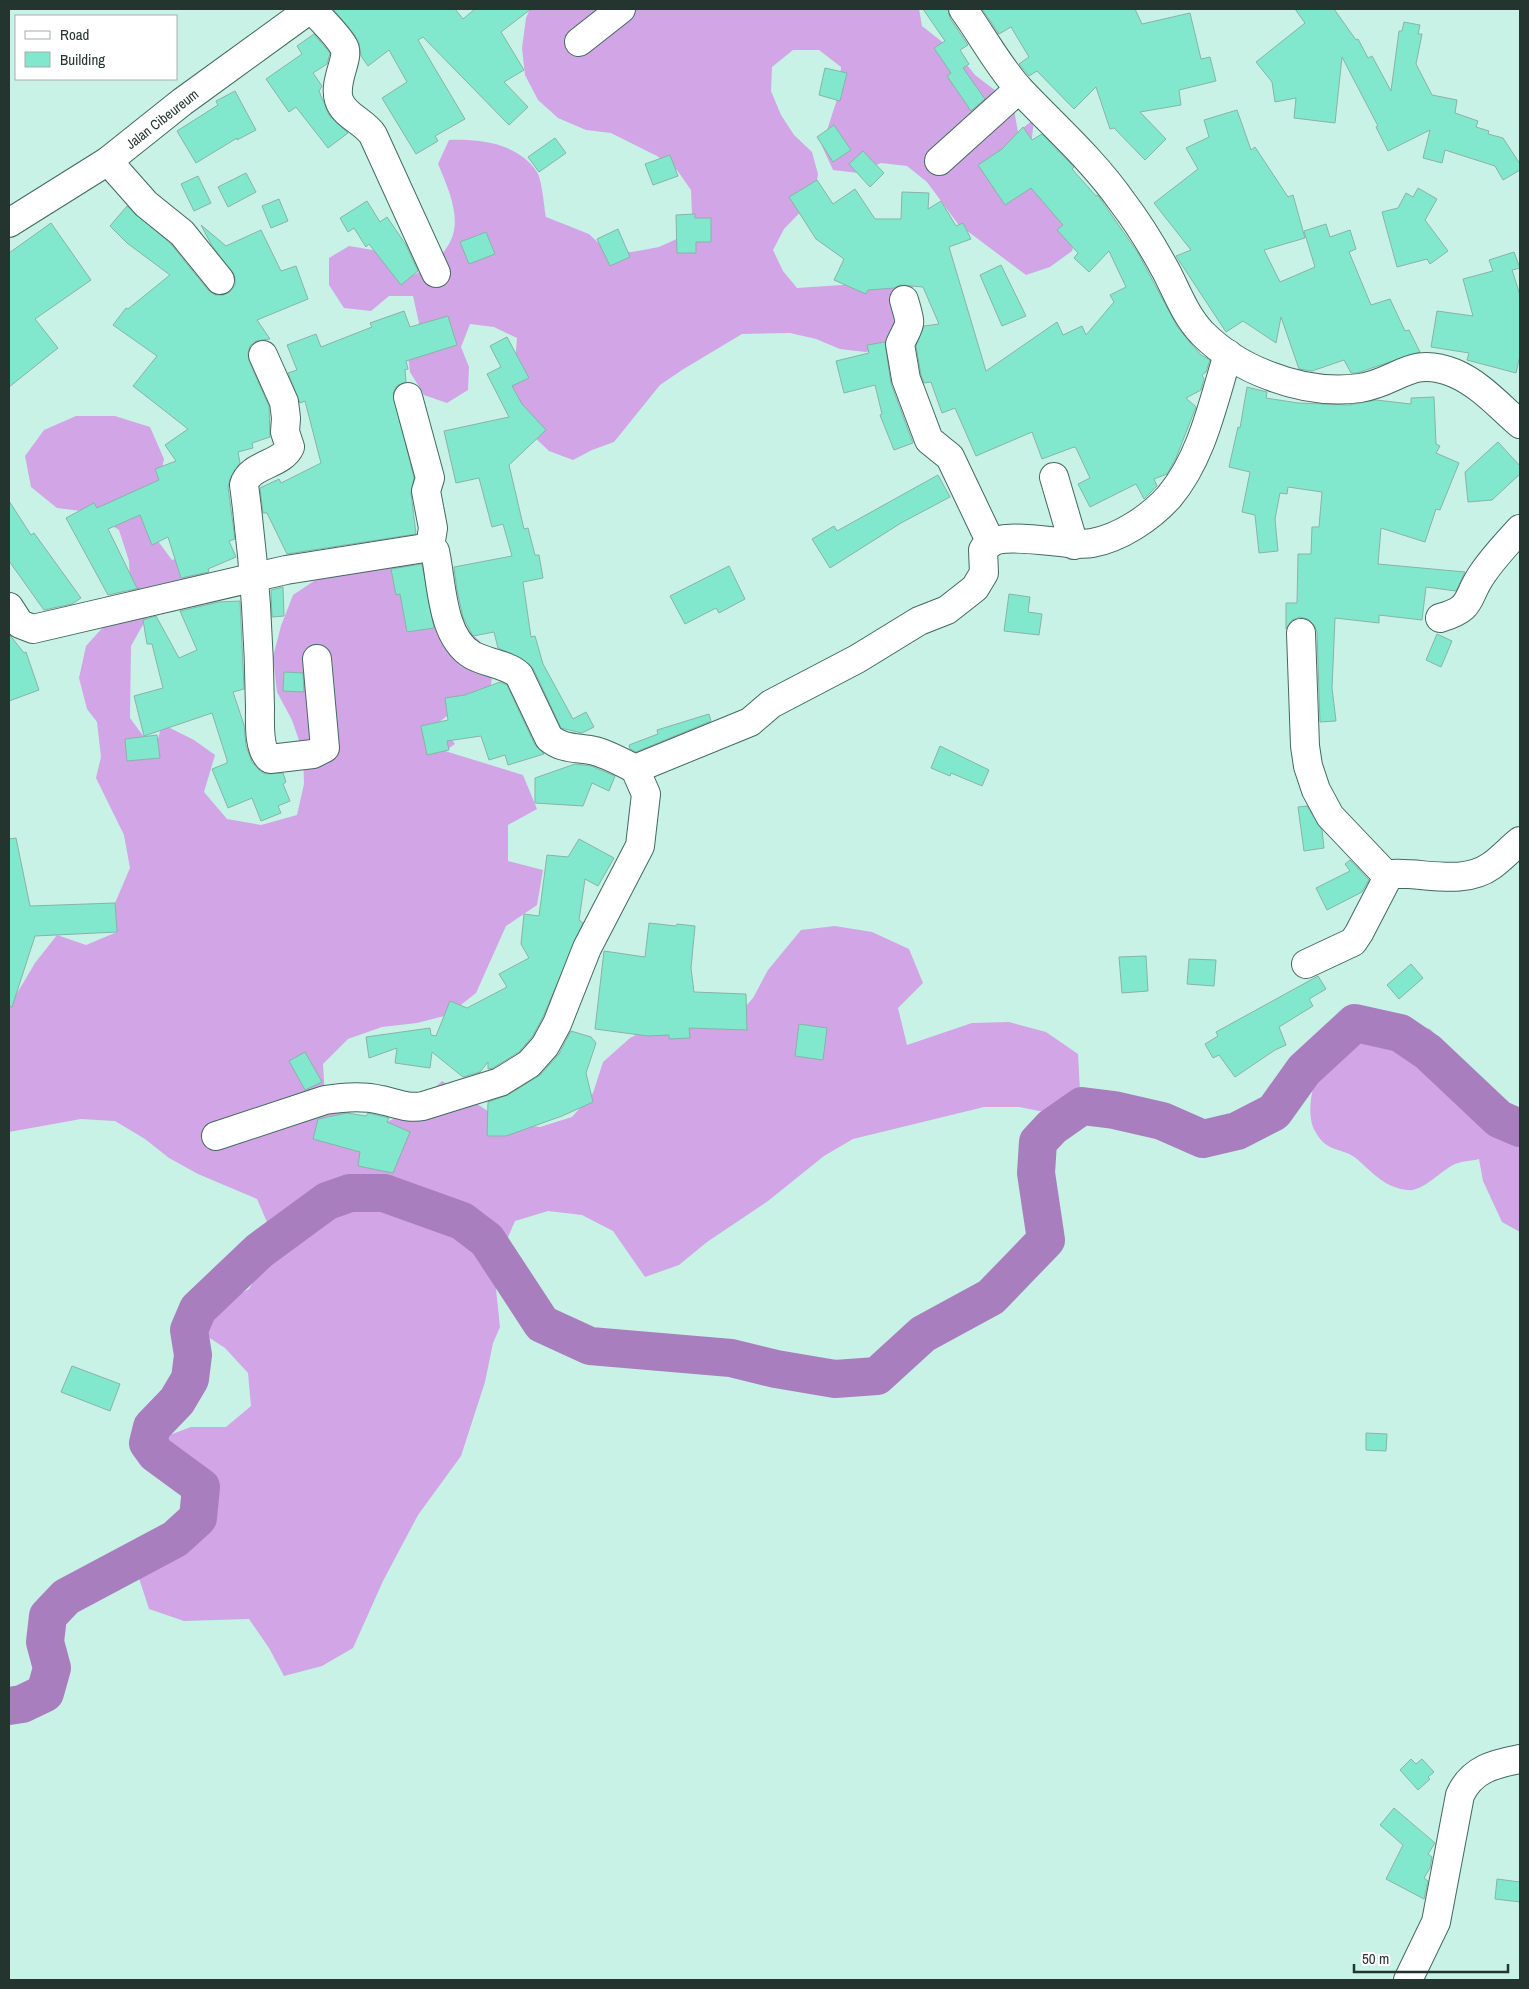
<svg xmlns="http://www.w3.org/2000/svg" width="1529" height="1989" viewBox="0 0 1529 1989" font-family="'Archivo Narrow',sans-serif">
  <style>
    .forest { fill: #d2a5e7 }
    .lines { fill: none; stroke-linecap: round; stroke-linejoin: round }
    .river { stroke: #a97ebe; stroke-width: 38 }
    .building { fill: #81e8ce; stroke: #89b3a7 }
    .minor-casing { stroke: #42695f; stroke-width: 30 }
    .minor { stroke: #fff; stroke-width: 28 }
    .labels { text-anchor: middle; dominant-baseline: central; stroke-width: 4; stroke-linejoin: round; paint-order: stroke }
    .street-label { font-size: 14px; fill: #243530; stroke: #fff }
  </style>
  <rect width="100%" height="100%" fill="#c8f2e6"/>
  <g class="forest">
    <path d="M 530,9 L 919,9 L 922,26 L 960,56 L 975,75 L 1013,104 L 1018,132 L 1034,119 L 1031,147 L 1049,138 L 1078,229 L 1072,251 L 1050,267 L 1026,275 L 958,224 L 927,182 L 907,166 L 881,163 L 858,173 L 833,170 L 822,146 L 839,93 L 841,67 L 819,50 L 793,50 L 772,67 L 771,91 L 781,115 L 794,135 L 812,152 L 818,174 L 814,198 L 784,229 L 773,250 L 783,271 L 797,288 L 842,285 L 872,277 L 913,285 L 913,308 L 890,348 L 865,352 L 840,349 L 816,339 L 790,333 L 742,334 L 682,370 L 660,385 L 614,442 L 592,450 L 573,460 L 549,451 L 530,433 L 505,388 L 515,363 L 517,338 L 494,327 L 470,324 L 461,347 L 469,367 L 468,390 L 447,403 L 424,395 L 410,372 L 407,346 L 419,323 L 413,296 L 389,296 L 371,311 L 344,308 L 329,285 L 329,258 L 349,246 L 373,250 L 414,275 C 468,244 460,215 438,164 L 449,140 C 480,139 518,143 537,172 C 542,180 544,206 546,217 L 589,234 L 607,251 L 632,252 L 659,247 L 681,237 L 692,215 L 691,190 L 677,170 L 657,156 L 611,133 L 586,130 L 558,118 L 538,100 L 525,75 L 522,48 L 526,18 Z"/>
    <polygon points="76,416 115,416 150,427 164,459 149,529 172,560 175,559 205,573 149,614 131,646 130,718 144,737 158,739 162,724 194,740 215,755 204,792 227,819 261,825 297,815 304,784 303,752 292,720 277,692 273,657 281,626 293,595 320,577 390,562 428,568 424,590 451,599 469,631 495,656 490,692 458,708 439,722 455,744 445,751 523,775 537,809 508,825 508,861 543,870 537,905 506,926 476,993 448,1015 417,1023 382,1027 348,1039 323,1064 325,1098 374,1127 408,1113 442,1081 506,1123 540,1127 572,1117 593,1093 603,1062 630,1038 663,1021 732,1022 753,998 768,970 801,930 835,926 872,932 909,949 923,983 898,1008 907,1045 972,1023 1009,1022 1046,1032 1078,1054 1080,1091 1050,1113 1019,1107 984,1107 853,1139 824,1156 768,1201 707,1242 679,1265 645,1277 613,1231 582,1215 548,1211 515,1221 501,1253 496,1289 500,1327 493,1343 485,1382 461,1456 418,1515 383,1581 353,1648 322,1666 284,1676 269,1648 249,1619 184,1621 149,1609 138,1575 167,1556 200,1541 213,1512 216,1476 185,1462 159,1439 191,1427 226,1427 251,1406 248,1373 225,1348 199,1331 220,1305 249,1289 266,1261 270,1229 257,1199 198,1174 169,1158 145,1139 115,1121 81,1119 9,1132 9,998 16,995 35,963 57,935 86,945 117,932 115,903 130,868 124,835 96,778 101,757 97,722 87,709 79,678 86,646 131,596 129,561 119,530 89,512 57,508 31,487 25,456 44,430"/>
    <path d="M 1375,1018 L 1402,1022 L 1430,1029 L 1486,1087 L 1505,1104 L 1520,1112 L 1520,1232 L 1502,1222 L 1483,1181 L 1479,1159 C 1472,1161 1460,1161 1453,1165 C 1441,1171 1422,1192 1408,1190 C 1385,1188 1373,1173 1357,1159 C 1341,1146 1327,1154 1315,1131 C 1300,1104 1325,1041 1349,1025 C 1355,1020 1368,1020 1375,1018 Z"/>
  </g>
  <g class="lines">
    <polyline class="river" points="9,1706 22,1704 45,1693 52,1668 45,1642 48,1616 66,1597 175,1539 198,1518 201,1487 156,1454 148,1443 152,1427 177,1401 190,1379 193,1355 189,1330 198,1309 259,1251 327,1201 350,1193 384,1193 462,1221 487,1240 542,1324 590,1346 731,1358 776,1369 835,1379 877,1376 923,1334 991,1297 1046,1240 1036,1173 1038,1142 1052,1127 1082,1106 1114,1110 1162,1121 1203,1139 1237,1131 1274,1112 1304,1070 1355,1023 1400,1033 1428,1052 1499,1119 1520,1128"/>
  </g>
  <g class="building">
    <polygon points="333,9 455,9 463,19 475,9 531,9 501,32 524,70 504,82 528,107 509,125 423,37 418,40 465,119 435,136 438,141 416,154 382,98 407,82 389,50 368,66 361,56 359,43 354,34"/>
    <polygon points="923,9 948,9 950,18 968,45 960,50 969,64 963,68 985,99 971,111 947,76 951,73 934,48 945,41"/>
    <polygon points="982,9 1135,9 1142,24 1190,13 1201,59 1210,57 1216,81 1179,90 1181,105 1140,112 1166,139 1145,160 1114,128 1110,129 1096,87 1074,109 1037,71 1029,76 1019,64 1029,57 1011,27 999,34"/>
    <polygon points="1295,9 1334,9 1356,40 1358,39 1368,58 1372,56 1391,91 1399,31 1402,31 1404,22 1420,25 1418,34 1422,34 1416,64 1432,95 1457,100 1455,113 1478,121 1476,127 1489,131 1488,134 1503,138 1520,164 1520,170 1503,180 1495,166 1445,150 1442,163 1423,158 1430,130 1388,151 1376,127 1378,126 1342,57 1335,123 1294,118 1296,98 1275,102 1272,82 1256,62 1305,23"/>
    <polygon points="314,34 330,53 327,64 313,73 322,86 319,91 329,115 348,133 328,148 296,107 289,112 266,79 302,54 297,46"/>
    <polygon points="825,68 847,73 840,101 819,95"/>
    <polygon points="235,91 256,130 237,140 237,138 196,163 177,131 218,105 216,101"/>
    <polygon points="1237,110 1251,150 1255,147 1288,197 1293,195 1305,238 1264,250 1280,282 1315,267 1304,231 1326,224 1330,237 1350,230 1356,249 1349,252 1371,305 1390,299 1405,331 1409,330 1420,352 1357,373 1351,373 1344,360 1312,371 1299,369 1281,317 1276,343 1243,321 1226,332 1176,256 1191,250 1154,203 1198,169 1186,148 1209,137 1204,120"/>
    <polygon points="834,125 851,150 833,162 817,137"/>
    <polygon points="1023,127 1032,140 1042,134 1074,167 1072,169 1096,196 1097,195 1099,197 1138,253 1178,328 1201,355 1210,360 1206,372 1202,375 1204,379 1201,390 1186,398 1196,407 1176,458 1167,474 1154,479 1157,486 1144,499 1136,484 1090,507 1078,484 1090,478 1076,448 1074,447 1042,459 1032,432 976,456 955,408 942,413 931,382 924,383 921,375 916,346 924,326 939,324 923,287 900,285 894,288 868,290 866,294 834,280 844,259 816,239 789,197 817,180 833,204 855,189 875,219 901,219 902,192 929,193 928,209 941,201 956,226 963,223 971,239 949,247 986,371 1057,322 1063,335 1082,326 1086,335 1114,302 1110,295 1126,287 1109,251 1089,272 1074,258 1078,253 1057,230 1063,225 1031,188 1005,205 978,165 1002,149"/>
    <polygon points="555,138 566,153 539,172 528,157"/>
    <polygon points="863,151 884,173 870,187 849,164"/>
    <polygon points="670,155 678,176 653,185 645,164"/>
    <polygon points="246,173 256,192 228,207 218,187"/>
    <polygon points="198,176 211,203 194,211 181,184"/>
    <polygon points="1418,188 1437,199 1425,220 1448,251 1430,264 1427,259 1397,267 1382,212 1398,208 1406,193 1413,197"/>
    <polygon points="279,199 288,221 271,228 262,206"/>
    <polygon points="367,201 380,222 387,217 406,245 418,271 401,285 369,244 366,247 354,228 348,232 340,218"/>
    <polygon points="127,206 171,244 208,290 215,295 223,295 230,292 235,285 235,277 211,244 201,225 226,246 261,230 281,271 296,266 308,299 257,320 270,339 256,341 250,346 248,353 249,361 269,406 270,437 252,443 253,448 238,452 240,463 230,479 228,487 235,539 229,541 236,557 208,569 209,572 181,578 168,537 152,545 140,515 108,529 137,588 140,588 108,595 66,518 94,503 97,508 159,480 155,469 176,461 165,445 188,429 133,386 157,356 113,325 126,308 128,309 170,275 127,243 110,226"/>
    <polygon points="695,214 695,218 711,218 711,242 696,242 696,253 677,253 676,215"/>
    <polygon points="51,223 91,280 35,319 58,348 9,387 9,253"/>
    <polygon points="618,229 630,257 610,266 597,239"/>
    <polygon points="486,232 495,254 469,264 460,242"/>
    <polygon points="1514,252 1520,268 1512,270 1520,295 1520,355 1516,373 1467,360 1469,353 1431,347 1437,311 1473,316 1463,279 1493,271 1489,260"/>
    <polygon points="1001,265 1026,316 1002,326 980,275"/>
    <polygon points="404,311 410,327 448,316 457,345 406,361 408,369 405,370 406,382 397,386 393,393 414,478 411,493 416,534 287,554 267,513 263,513 260,488 279,479 281,483 321,463 305,401 300,403 288,373 297,370 287,345 316,334 321,347 372,327 370,323"/>
    <polygon points="507,337 529,378 512,386 522,404 546,430 509,465 524,529 528,528 535,555 539,555 543,578 523,582 531,637 535,636 543,664 573,719 586,712 594,727 582,733 561,728 533,668 521,658 498,648 494,632 473,636 463,617 457,590 454,567 512,556 503,524 492,527 479,478 456,483 444,431 509,417 487,374 501,367 490,346"/>
    <polygon points="885,342 891,384 913,443 894,450 880,415 882,414 875,385 844,393 836,361 869,353 867,345"/>
    <polygon points="1247,387 1267,392 1266,398 1298,403 1349,405 1376,400 1411,404 1411,398 1434,397 1436,444 1440,446 1436,453 1459,463 1440,510 1436,509 1425,542 1381,528 1378,564 1465,572 1456,591 1426,587 1422,620 1379,615 1379,623 1335,618 1332,688 1336,721 1320,722 1317,632 1314,625 1308,619 1300,617 1292,620 1286,629 1286,603 1297,603 1298,554 1311,554 1312,527 1319,527 1322,492 1288,487 1287,494 1280,493 1275,519 1278,551 1259,553 1255,515 1242,512 1250,472 1229,467 1238,427 1240,428"/>
    <polygon points="1498,442 1520,466 1520,474 1492,500 1468,502 1465,472"/>
    <polygon points="938,475 950,497 901,523 830,568 812,539 834,526 837,531"/>
    <polygon points="9,501 31,535 34,533 81,598 72,604 44,610 9,561"/>
    <polygon points="422,564 434,628 407,632 400,594 396,595 391,569"/>
    <polygon points="729,566 745,599 719,613 716,608 685,624 670,596"/>
    <polygon points="283,587 284,616 272,617 271,590"/>
    <polygon points="1009,594 1030,597 1028,612 1042,614 1039,635 1004,631"/>
    <polygon points="240,601 244,689 233,692 244,725 246,746 252,762 259,770 265,774 283,773 286,782 283,784 290,801 278,806 281,813 261,821 252,798 228,808 212,769 227,763 227,760 212,713 144,736 134,696 163,688 152,644 147,644 143,620 156,616 179,658 197,650 180,611 219,602"/>
    <polygon points="9,634 24,653 26,652 39,690 9,701"/>
    <polygon points="1437,634 1452,641 1441,667 1426,660"/>
    <polygon points="284,672 303,673 304,692 283,691"/>
    <polygon points="500,682 507,685 535,745 544,754 508,765 505,755 489,760 481,736 447,741 449,750 427,755 421,726 448,720 445,698 465,695"/>
    <polygon points="709,714 711,721 636,752 630,749 629,745 658,734 657,730"/>
    <polygon points="157,735 160,758 127,761 125,739"/>
    <polygon points="940,746 989,770 982,786 951,773 950,776 931,768"/>
    <polygon points="575,764 591,766 615,776 609,791 592,783 583,806 535,803 535,778"/>
    <polygon points="1307,806 1322,830 1324,848 1304,851 1298,807"/>
    <polygon points="16,838 30,906 115,903 117,932 35,936 12,1007 9,1006 9,839"/>
    <polygon points="579,839 614,858 598,886 585,879 579,920 583,923 543,1017 532,1037 519,1052 493,1068 488,1069 488,1062 480,1072 463,1077 432,1052 430,1068 395,1063 397,1048 369,1058 366,1037 430,1028 431,1035 436,1036 450,1001 467,1008 507,987 499,974 529,958 521,944 524,914 539,916 547,855 568,857"/>
    <polygon points="1350,860 1369,880 1362,892 1327,910 1316,888 1350,871 1345,864"/>
    <polygon points="649,923 676,926 677,924 695,926 691,968 694,992 746,994 747,1030 689,1028 690,1038 669,1039 669,1035 648,1036 595,1029 604,951 645,957"/>
    <polygon points="1146,956 1148,991 1122,993 1119,957"/>
    <polygon points="1189,959 1216,960 1214,986 1187,984"/>
    <polygon points="1411,964 1423,978 1399,999 1387,985"/>
    <polygon points="1318,976 1326,989 1309,999 1313,1006 1279,1027 1286,1045 1275,1050 1235,1077 1219,1055 1213,1058 1205,1044 1218,1036 1216,1032"/>
    <polygon points="799,1024 827,1028 823,1060 795,1056"/>
    <polygon points="571,1031 591,1037 596,1043 586,1073 593,1102 562,1116 506,1136 487,1136 488,1102 508,1095 540,1075 559,1054"/>
    <polygon points="305,1052 322,1082 305,1090 289,1061"/>
    <polygon points="347,1113 366,1116 368,1113 389,1118 387,1122 410,1132 393,1173 358,1166 360,1152 313,1139 318,1119"/>
    <polygon points="72,1366 120,1384 110,1411 61,1392"/>
    <polygon points="1366,1433 1387,1434 1386,1451 1366,1450"/>
    <polygon points="1411,1759 1416,1764 1422,1759 1434,1772 1428,1777 1430,1779 1418,1790 1400,1770"/>
    <polygon points="1394,1808 1435,1843 1428,1854 1432,1857 1430,1868 1424,1878 1428,1881 1424,1899 1386,1879 1403,1845 1380,1825"/>
    <polygon points="1497,1879 1520,1882 1520,1902 1495,1899"/>
  </g>
  <g class="lines">
    <g class="minor-casing">
      <g id="minor">
        <path d="M 312,9 C 322,21 337,34 344,47 C 350,58 333,81 339,100 C 344,116 364,121 373,135 L 436,273"/>
        <path d="M 963,9 C 982,35 998,66 1020,90 C 1055,127 1093,160 1123,203 C 1139,224 1153,247 1166,271 C 1177,292 1185,315 1202,333 C 1221,352 1245,367 1270,376 C 1298,387 1330,392 1360,388 C 1399,382 1410,355 1454,373 C 1480,384 1499,406 1520,424"/>
        <polyline points="579,42 621,9"/>
        <polyline points="108,161 146,204 182,233 220,280"/>
        <polyline points="939,161 1019,89"/>
        <polyline points="9,223 108,161 182,102 310,9"/>
        <path d="M 904,300 C 912,328 911,320 900,344 L 906,379 L 929,440 L 950,457 L 991,543"/>
        <path d="M 263,355 L 284,402 L 286,418 L 285,432 L 290,447 C 282,465 249,464 244,485 C 254,559 259,633 260,708 C 260,721 258,750 270,759 L 313,754 L 325,748 L 317,659"/>
        <polyline points="408,397 430,478 426,491 433,528 430,547"/>
        <polyline points="1054,477 1074,545"/>
        <path d="M 9,607 L 20,624 L 33,629 L 286,570 L 431,547 L 435,551 C 442,583 441,636 472,655 C 486,663 507,664 519,675 L 549,738 C 563,750 579,747 595,751 C 609,755 622,762 635,769"/>
        <path d="M 1440,618 C 1475,608 1465,598 1483,573 C 1494,557 1507,543 1520,529"/>
        <polyline points="1301,633 1305,746 1308,766 1316,790 1330,816 1388,877"/>
        <path d="M 1306,964 L 1353,942 L 1359,933 L 1388,877 L 1392,874 C 1423,872 1463,886 1491,866 C 1501,859 1510,849 1520,841"/>
        <path d="M 216,1136 L 325,1100 C 343,1097 362,1095 381,1100 C 396,1103 407,1109 423,1106 L 500,1082 L 529,1064 L 545,1046 L 557,1024 L 587,948 L 640,846 L 646,794 L 635,769 L 750,722 L 771,704 L 857,659 L 919,621 L 947,610 L 975,588 L 984,573 L 983,550 C 995,526 1069,548 1092,543 C 1120,538 1150,518 1169,497 C 1202,458 1213,403 1228,354"/>
        <path d="M 1408,1980 L 1436,1922 L 1460,1795 C 1472,1769 1494,1764 1520,1759"/>
      </g>
    </g>
    <use href="#minor" class="minor"/>
  </g>
  <g class="labels">
    <g class="street-label">
      <text transform="translate(162 119) rotate(-38)">Jalan Cibeureum</text>
    </g>
  </g>
  <rect width="1529" height="1989" fill="none" stroke="#243530" stroke-width="20"/>
  <rect x="15" y="15" width="162" height="65" fill="#ffffff" stroke="#a7aeac"/>
  <rect x="25" y="31" width="25" height="8" fill="#ffffff" stroke="#a7aeac"/>
  <text x="60" y="40" font-size="15" fill="#243530">Road</text>
  <rect x="25" y="52" width="25" height="15" fill="#81e8ce" stroke="#a7aeac"/>
  <text x="60" y="65" font-size="15" fill="#243530">Building</text>
  <path d="M1354 1964v8h154v-8" fill="none" stroke="#243530" stroke-width="2.5"/>
  <text x="1362" y="1964" font-size="15" fill="#243530" stroke="#ffffff" stroke-width="4" paint-order="stroke">50 m</text>
</svg>
